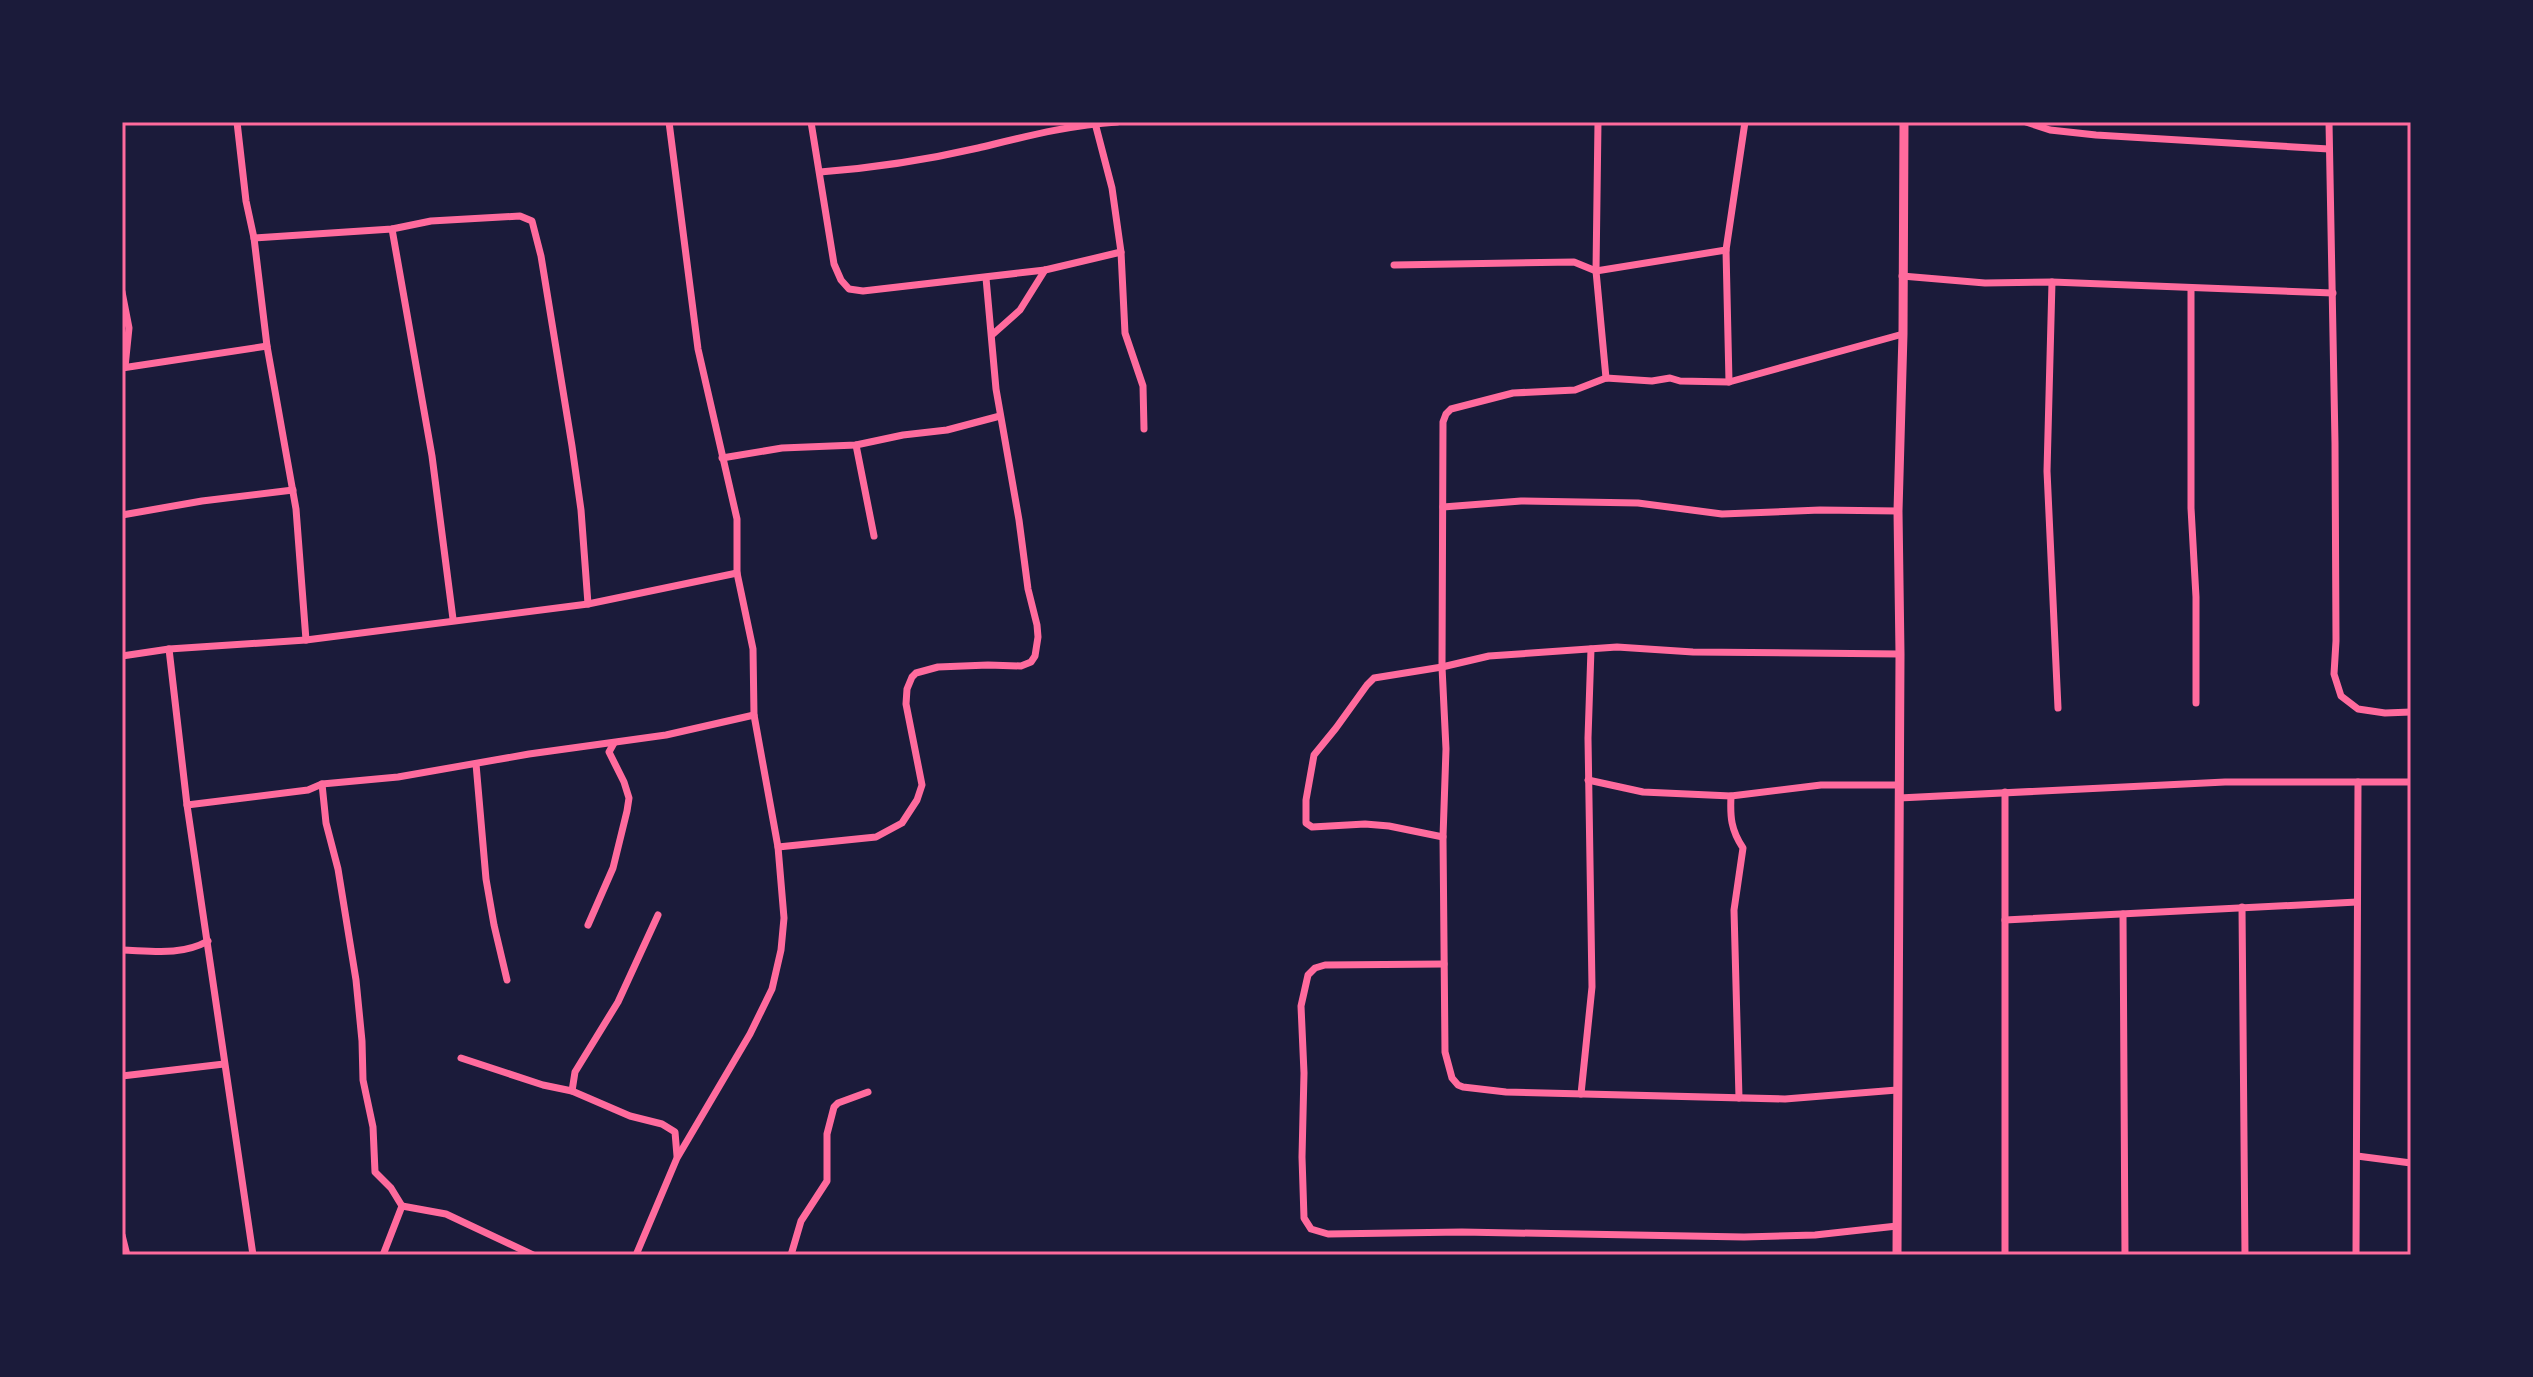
<svg xmlns="http://www.w3.org/2000/svg" width="2533" height="1377" viewBox="0 0 2533 1377" font-family="'DM Sans',sans-serif">
  <style>
    .lines { fill: none; stroke-linecap: round; stroke-linejoin: round }
    .minor { stroke: #ff6b9d; stroke-width: 7 }
    .tertiary { stroke: #ff6b9d; stroke-width: 9 }
    .neatline { fill: none; stroke: #ff6b9d; stroke-width: 3 }
  </style>
  <rect width="100%" height="100%" fill="#1b1b3a"/>
  <g class="lines">
    <g class="minor">
      <polyline points="237,122 246,201 254,238 267,346 296,509 306,640"/>
      <polyline points="811,122 834,264 841,280 849,289 863,291 1045,270 1121,252"/>
      <polyline points="1598,122 1596,271 1606,378"/>
      <polyline points="2026,122 2050,130 2096,135 2329,149"/>
      <polyline points="2329,122 2335,443 2336,641 2334,674 2341,696 2358,709 2385,713 2411,712"/>
      <polyline points="1095,123 1112,188 1121,252 1125,333 1143,386 1144,429"/>
      <path d="M 820,172 C 873,168 926,160 978,148 C 1024,137 1069,125 1117,122"/>
      <polyline points="392,229 432,456 453,619"/>
      <polyline points="254,238 392,229 431,221 520,216 532,221 541,256 572,446 581,510 588,604"/>
      <polyline points="1394,265 1574,262 1596,271 1726,250"/>
      <polyline points="1902,276 1985,283 2052,282 2333,293"/>
      <polyline points="2052,282 2047,471 2058,708"/>
      <polyline points="2191,289 2191,508 2196,597 2196,703"/>
      <polyline points="122,292 129,328 125,367"/>
      <polyline points="992,335 1020,310 1045,270"/>
      <polyline points="122,368 267,346"/>
      <polyline points="1729,382 1726,250 1745,122"/>
      <polyline points="856,445 874,536"/>
      <polyline points="722,458 782,448 856,445 903,435 947,430 1000,416"/>
      <polyline points="1443,507 1521,501 1638,503 1722,514 1820,510 1898,511"/>
      <polyline points="122,515 202,501 293,490"/>
      <polyline points="169,649 187,805 253,1255"/>
      <polyline points="122,656 169,649 306,640 588,604 737,573"/>
      <polyline points="476,764 486,879 494,925 507,980"/>
      <polyline points="1588,780 1643,792 1731,796 1821,785 1899,785"/>
      <polyline points="322,784 326,823 338,869 356,980 362,1041 363,1080 373,1127 375,1172 391,1188 402,1206 383,1255"/>
      <polyline points="2005,792 2005,1255"/>
      <path d="M 1731,796 C 1730,817 1731,830 1743,848 L 1734,910 L 1739,1098"/>
      <polyline points="1899,798 2225,782 2411,782"/>
      <polyline points="187,805 308,790 322,784 398,777 529,754 666,735 754,715"/>
      <polyline points="1443,837 1389,826 1365,824 1312,827 1306,823 1306,800 1314,755 1336,728 1367,685 1374,678 1442,667 1489,656 1617,647 1693,652 1900,654"/>
      <polyline points="778,847 876,837 902,823 917,800 922,785 906,704 907,689 912,677 916,673 938,667 988,665 1021,666 1031,662 1035,656 1038,637 1037,625 1028,589 1019,520 996,389 986,278"/>
      <polyline points="2242,907 2245,1255"/>
      <polyline points="2123,914 2125,1255"/>
      <polyline points="2005,920 2357,902"/>
      <polyline points="588,925 613,868 627,811 629,798 624,782 609,752 614,743"/>
      <path d="M 122,950 C 152,951 181,956 208,941"/>
      <polyline points="1444,964 1325,965 1315,968 1308,975 1301,1006 1304,1073 1302,1157 1304,1218 1311,1229 1328,1234 1462,1232 1744,1237 1815,1235 1897,1226"/>
      <polyline points="461,1058 543,1085 572,1091 630,1116 662,1124 675,1132 677,1156"/>
      <polyline points="122,1076 224,1064"/>
      <polyline points="1897,1090 1785,1099 1506,1092 1463,1087 1458,1085 1452,1078 1445,1052 1443,837 1446,749 1442,667 1443,422 1446,414 1451,409 1513,393 1575,390 1606,378 1652,381 1670,378 1680,381 1729,382 1903,334"/>
      <polyline points="572,1091 575,1072 618,1002 658,915"/>
      <polyline points="1581,1094 1592,987 1588,738 1591,649"/>
      <polyline points="2357,1156 2411,1163"/>
      <polyline points="402,1206 446,1214 533,1255"/>
      <polyline points="122,1235 127,1255"/>
      <polyline points="636,1255 677,1158 750,1034 772,989 781,950 784,918 778,847 754,715 753,649 737,573 737,519 698,349 669,122"/>
      <polyline points="791,1255 801,1221 827,1181 827,1134 834,1107 838,1103 868,1092"/>
      <polyline points="2356,1255 2358,782"/>
    </g>
    <polyline class="tertiary" points="1897,1255 1900,654 1898,511 1903,334 1904,122"/>
  </g>
  <rect width="2533" height="1377" fill="none" stroke="#1b1b3a" stroke-width="248"/>
  <rect x="124" y="124" width="2285" height="1129" class="neatline"/>
</svg>
